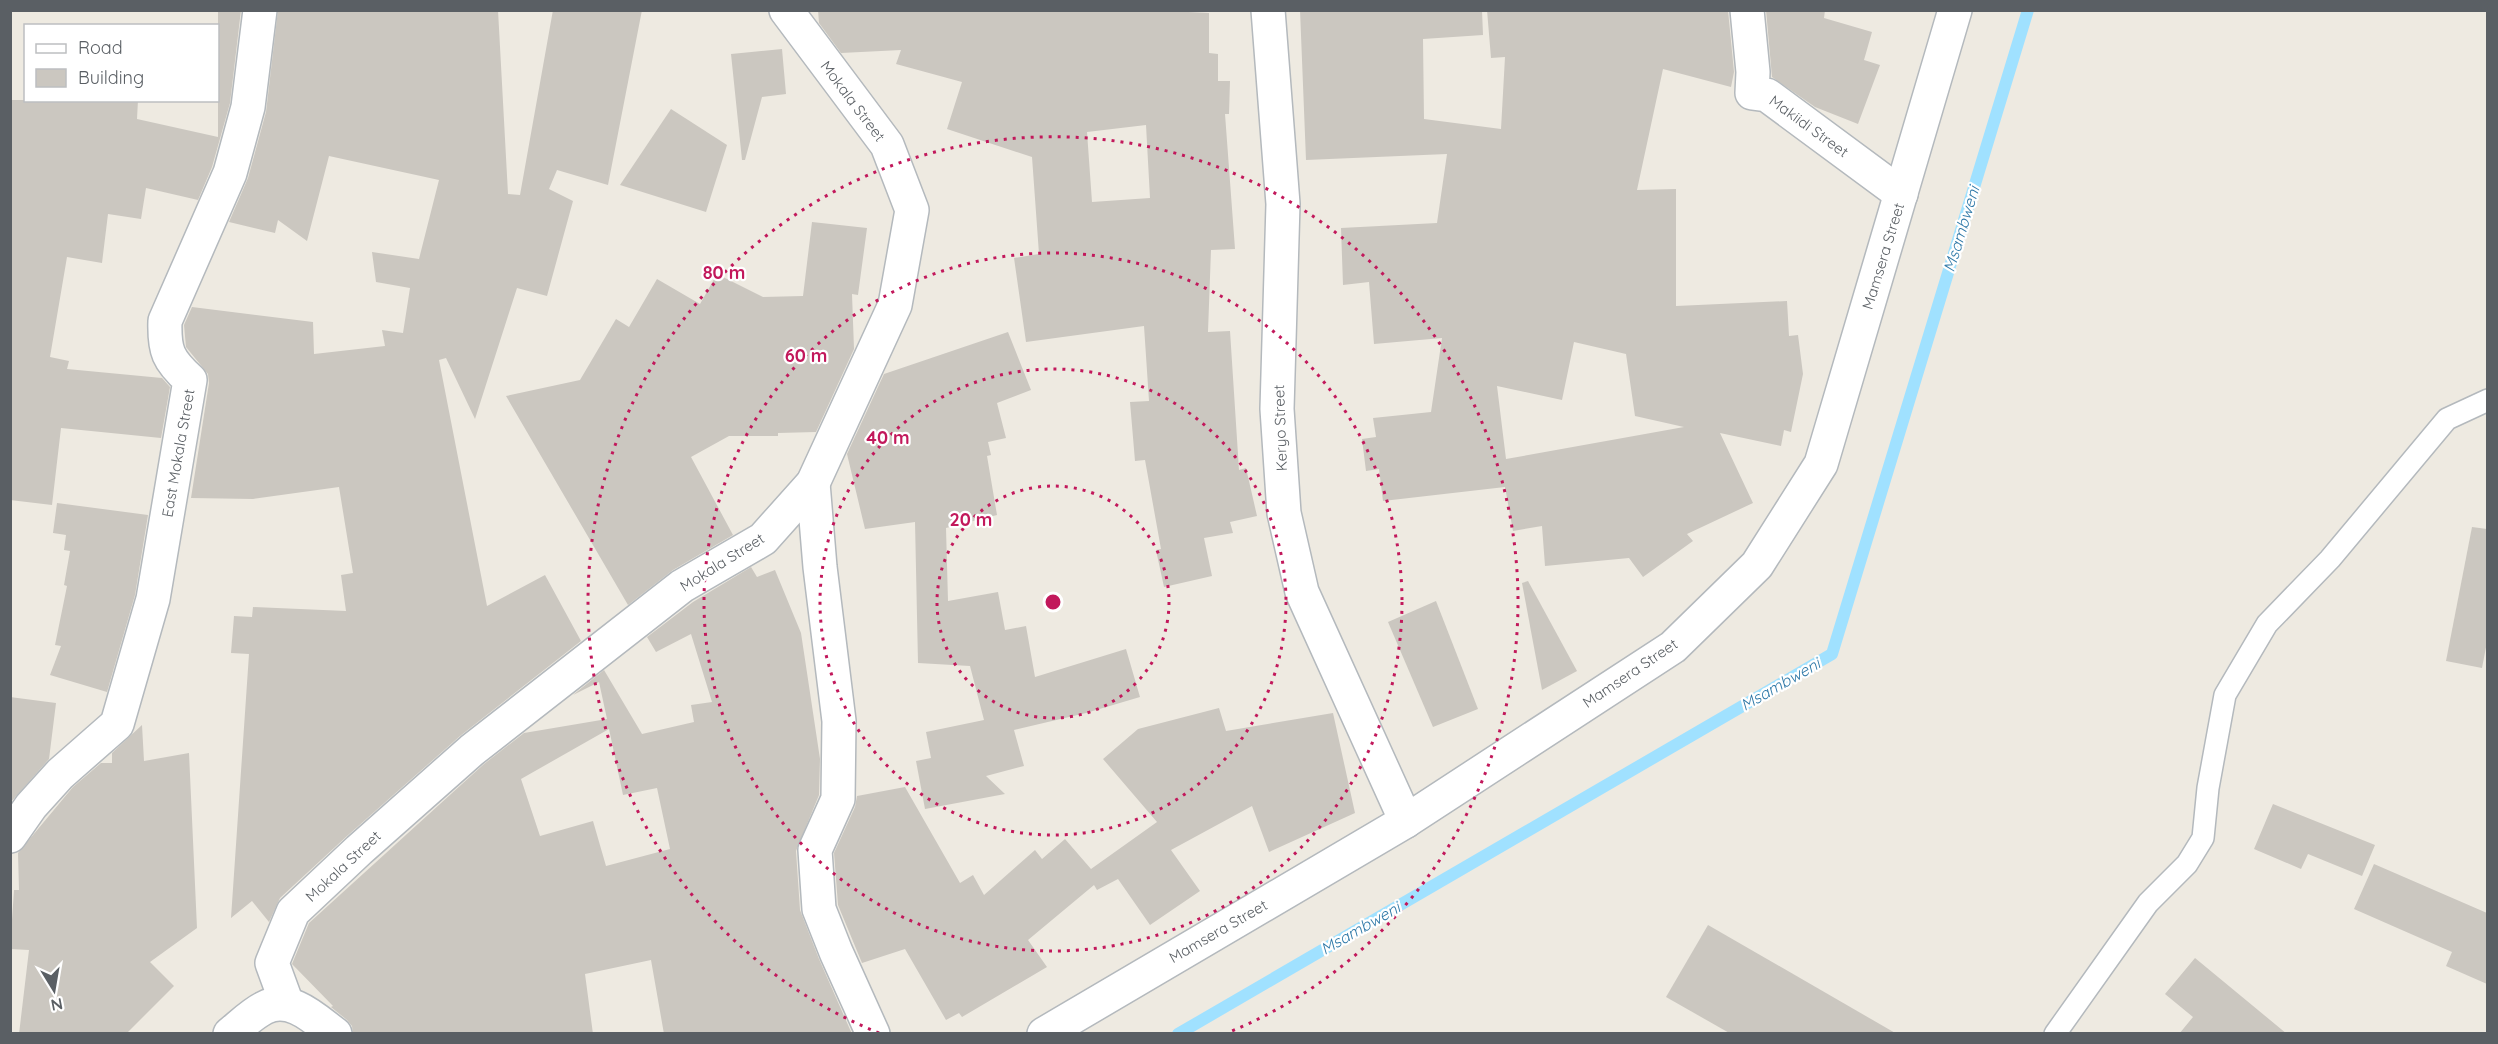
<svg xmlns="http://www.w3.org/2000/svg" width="2498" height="1044" viewBox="0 0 2498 1044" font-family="Quicksand,sans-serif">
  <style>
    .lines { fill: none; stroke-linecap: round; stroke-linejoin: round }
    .stream { stroke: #a0e1ff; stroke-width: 12 }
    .building { fill: #cbc7c0; fill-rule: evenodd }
    .lane-casing { stroke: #b4b9bd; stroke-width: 24 }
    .street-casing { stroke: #b4b9bd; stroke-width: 36 }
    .lane { stroke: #fff; stroke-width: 21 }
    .street { stroke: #fff; stroke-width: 33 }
    .ring { fill: none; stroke: #c2185b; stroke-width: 3; stroke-dasharray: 3 6 }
    .labels { text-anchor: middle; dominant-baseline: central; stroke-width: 4.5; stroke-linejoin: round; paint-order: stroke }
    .street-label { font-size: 15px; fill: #5a5f64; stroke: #fff }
    .water-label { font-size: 16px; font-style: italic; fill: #2f79a8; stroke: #fff }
    .centre { fill: #c2185b; stroke: #fff; stroke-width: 3 }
    .ring-label { font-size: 18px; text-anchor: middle; font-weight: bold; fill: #c2185b; stroke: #fff; stroke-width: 4.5; stroke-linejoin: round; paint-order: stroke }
  </style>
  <rect width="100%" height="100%" fill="#eeeae1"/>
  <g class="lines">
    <polyline class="stream" points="1178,1034 1832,654 2028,10"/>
  </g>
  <g class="building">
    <polygon points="218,10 241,10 230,103 212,167 198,200 146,188 141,219 108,214 102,263 67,257 50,357 69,361 67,369 162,378 170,387 161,438 61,428 52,505 10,500 10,100 138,100 137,119 218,137"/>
    <polygon points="278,10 498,10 508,194 520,195 553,10 642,10 608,185 557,170 549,189 573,201 547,296 517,288 475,419 446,358 439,360 487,606 545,575 581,641 460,736 347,836 280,898 269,922 252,901 231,918 249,654 231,653 234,616 252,617 253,607 346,611 341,575 353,573 339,487 253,499 191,498 209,383 208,374 186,347 184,325 192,307 313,322 314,354 385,346 382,330 403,333 410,288 376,282 372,252 419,259 439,180 329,156 307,241 278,220 275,233 229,222 248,178 266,112"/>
    <path d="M 818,10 L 1148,10 L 1209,13 L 1209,53 L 1218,54 L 1218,81 L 1230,81 L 1229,114 L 1225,114 L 1235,249 L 1211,250 L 1208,332 L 1230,331 L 1239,470 L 1246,468 L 1257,516 L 1230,522 L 1233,533 L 1204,538 L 1212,576 L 1164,587 L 1156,550 L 1161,549 L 1145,460 L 1135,461 L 1130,402 L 1149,401 L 1144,326 L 1026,342 L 1014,258 L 1039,254 L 1032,157 L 947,129 L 962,82 L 896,64 L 901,50 L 841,53 L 819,23 ZM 1146,125 L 1150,198 L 1092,202 L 1087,132 Z"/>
    <path d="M 1300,10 L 1482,10 L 1483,35 L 1423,39 L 1424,119 L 1501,129 L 1505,57 L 1491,58 L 1487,10 L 1728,10 L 1734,72 L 1731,87 L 1663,69 L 1637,190 L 1676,189 L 1676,306 L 1787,301 L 1789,336 L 1798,335 L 1803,374 L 1791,432 L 1784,430 L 1781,446 L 1720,433 L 1753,503 L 1687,534 L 1693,541 L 1643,577 L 1629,558 L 1545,566 L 1542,526 L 1513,531 L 1505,487 L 1383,501 L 1379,469 L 1366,471 L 1362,439 L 1376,437 L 1373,418 L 1431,412 L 1442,338 L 1374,344 L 1369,282 L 1343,285 L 1341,228 L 1437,223 L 1447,154 L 1306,160 ZM 1574,342 L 1626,354 L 1635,416 L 1684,427 L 1506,459 L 1497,386 L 1562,400 Z"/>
    <polygon points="1766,10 1825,10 1824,18 1872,32 1864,60 1880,65 1858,124 1815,107 1772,77"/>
    <polygon points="782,49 786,94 762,97 745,160 742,160 731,54"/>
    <polygon points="671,109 727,145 706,212 620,185"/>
    <polygon points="812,222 867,228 858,295 852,294 854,349 816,432 778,433 778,436 729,436 691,457 733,535 673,570 628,605 506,396 580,380 616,319 629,327 657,279 700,304 717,274 763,297 803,296"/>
    <polygon points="1008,332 1031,390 997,403 1006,438 988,442 991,455 987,456 997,515 946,528 948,601 998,592 1005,630 1026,626 1035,677 1126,649 1140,697 1086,713 1014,730 1024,766 986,776 1005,794 925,809 916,761 931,758 926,732 984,720 970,666 918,663 915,522 865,529 847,454 884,374"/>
    <polygon points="57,503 148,515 135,595 107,692 50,675 61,646 55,645 67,586 64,585 70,551 64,550 66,535 53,533"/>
    <polygon points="2472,527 2487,529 2487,642 2482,668 2446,661"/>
    <path d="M 751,567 L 757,577 L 775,570 L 801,633 L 820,759 L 819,795 L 796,851 L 800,910 L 819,959 L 852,1034 L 664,1034 L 651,960 L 585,974 L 593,1034 L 353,1034 L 352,1026 L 347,1020 L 331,1007 L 333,1006 L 292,964 L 309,923 L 484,764 L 524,733 L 607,719 L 599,682 L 573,695 L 604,670 L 642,734 L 694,722 L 691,705 L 712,702 L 691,634 L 656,652 L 647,637 L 693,602 ZM 609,729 L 623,795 L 657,788 L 670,849 L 606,866 L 593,821 L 540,836 L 521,779 Z"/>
    <polygon points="1528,581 1577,671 1542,690 1522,583"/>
    <polygon points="1436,601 1478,709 1433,727 1388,622"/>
    <polygon points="10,697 56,703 49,759 10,803"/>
    <polygon points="1219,708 1226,731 1333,713 1355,813 1269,852 1252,806 1171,850 1200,891 1150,925 1118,879 1097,890 1094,885 1028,940 1047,967 962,1017 959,1013 946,1020 905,949 862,963 838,905 834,853 855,807 857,796 905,787 960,883 973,875 984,895 1035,850 1042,859 1065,839 1091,869 1157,822 1103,759 1138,729"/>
    <polygon points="142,725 144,761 189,753 197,928 150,962 174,986 126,1034 19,1034 29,950 10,949 14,890 19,890 18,853 73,787 101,763 112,763 112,753"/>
    <polygon points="2273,804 2375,845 2362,876 2308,854 2301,869 2254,849"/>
    <polygon points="2374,864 2487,913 2487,984 2446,966 2452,952 2354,909"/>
    <polygon points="1708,925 1897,1034 1731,1034 1666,997"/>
    <polygon points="2195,958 2287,1034 2179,1034 2193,1017 2165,994"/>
  </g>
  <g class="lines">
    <g class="lane-casing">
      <polyline id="lane" points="2055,1034 2148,903 2187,864 2203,838 2208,788 2225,695 2267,624 2330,559 2447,419 2488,400"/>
    </g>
    <g class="street-casing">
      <g id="street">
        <polyline points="1268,10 1283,204 1277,409 1284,513 1302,592 1406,821"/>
        <polyline points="1747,10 1753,72 1752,93 1767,95 1901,194"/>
        <polyline points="813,483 820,567 839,721 838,799 815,850 819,909 836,952 873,1034"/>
        <path d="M 10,836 L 31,806 L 60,774 L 117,724 L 153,599 L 190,380 C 168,360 164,351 165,321 L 230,173 L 248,107 L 260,10"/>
        <polyline points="287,1004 272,963 293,912 359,850 472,750 682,586 763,539 813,483 895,305 912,210 887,145 786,10"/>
        <path d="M 230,1034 C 241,1025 252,1014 264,1008 C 290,994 315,1019 335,1034"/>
        <polyline points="1044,1034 1406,821 1673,647 1757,565 1821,464 1955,10"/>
      </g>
    </g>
    <use href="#lane" class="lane"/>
    <use href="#street" class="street"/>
  </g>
  <g class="ring">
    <circle cx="1053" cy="602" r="116"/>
    <circle cx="1053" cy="602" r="233"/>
    <circle cx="1053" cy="602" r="349"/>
    <path d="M879 1033A465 465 0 1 1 1227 1033"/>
  </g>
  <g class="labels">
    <g class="street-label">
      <text transform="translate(853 101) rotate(53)">Mokala Street</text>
      <text transform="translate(1809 126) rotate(36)">Makiidi Street</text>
      <text transform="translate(1883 256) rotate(-73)">Mamsera Street</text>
      <text transform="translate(1280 428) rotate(-92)">Keryo Street</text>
      <text transform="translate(178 453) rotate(-80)">East Mokala Street</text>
      <text transform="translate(722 562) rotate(-32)">Mokala Street</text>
      <text transform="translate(1630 673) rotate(-34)">Mamsera Street</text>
      <text transform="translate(343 866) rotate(-43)">Mokala Street</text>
      <text transform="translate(1218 931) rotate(-30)">Mamsera Street</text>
    </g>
    <g class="water-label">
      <text transform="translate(1961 229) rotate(-73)">Msambweni</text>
      <text transform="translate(1780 684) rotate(-30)">Msambweni</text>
      <text transform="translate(1360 928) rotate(-30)">Msambweni</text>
    </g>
  </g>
  <circle cx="1053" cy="602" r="9" class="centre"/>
  <g class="ring-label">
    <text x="724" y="279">80 m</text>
    <text x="806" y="362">60 m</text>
    <text x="888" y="444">40 m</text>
    <text x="971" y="526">20 m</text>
  </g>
  <rect width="2498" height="1044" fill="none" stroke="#5a5f64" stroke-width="24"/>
  <rect x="24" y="24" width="195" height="78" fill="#ffffff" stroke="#bdbfc1" stroke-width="1.5"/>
  <rect x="36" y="44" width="30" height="9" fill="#ffffff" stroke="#bdbfc1" stroke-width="1.5"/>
  <text x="78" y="54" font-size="18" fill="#5a5f64">Road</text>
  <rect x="36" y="69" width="30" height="18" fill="#cbc7c0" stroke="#bdbfc1" stroke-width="1.5"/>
  <text x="78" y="84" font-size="18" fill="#5a5f64">Building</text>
  <g transform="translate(54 990) rotate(169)" stroke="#ffffff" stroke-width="4.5" paint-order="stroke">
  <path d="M0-4.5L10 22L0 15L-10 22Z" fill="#5a5f64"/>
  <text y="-9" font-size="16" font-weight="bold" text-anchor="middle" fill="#5a5f64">N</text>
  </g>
</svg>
